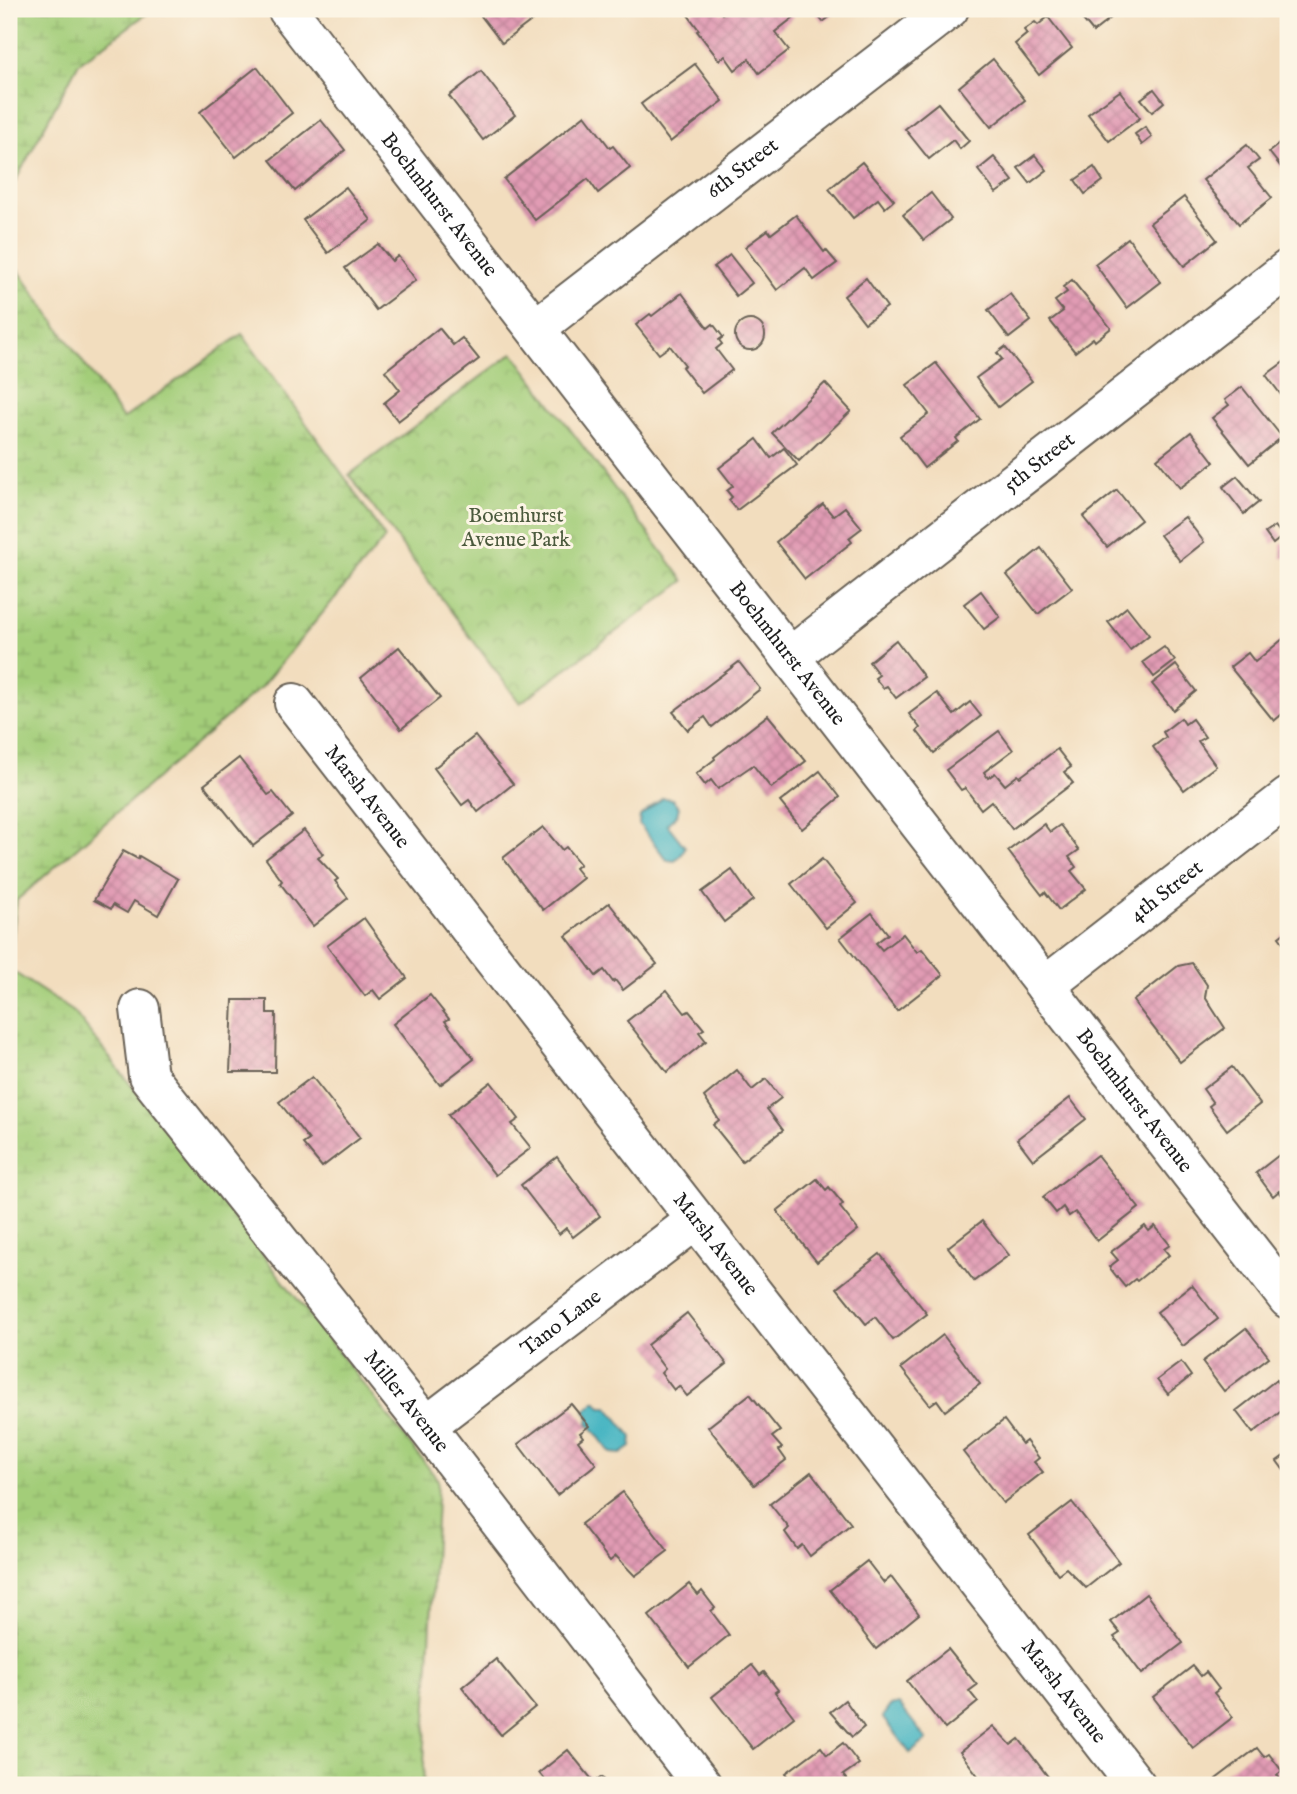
<svg xmlns="http://www.w3.org/2000/svg" width="1297" height="1794" viewBox="0 0 1297 1794" font-family="'IM FELL English',serif">
  <style>
    .wetland { fill: url(#wetland-marsh); stroke: #60744a; stroke-width: 2 }
    .park { fill: url(#park-crowns); stroke: #60744a; stroke-width: 2 }
    .water { fill: #47b5c2; stroke: #32686f; stroke-width: 2 }
    .building { fill: url(#building-cross-hatch) }
    .lines { fill: none; stroke-linecap: round; stroke-linejoin: round }
    .minor-casing { stroke: #676055; stroke-width: 42 }
    .minor { stroke: #fff; stroke-width: 38 }
    .labels { text-anchor: middle; dominant-baseline: central; stroke-width: 6; stroke-linejoin: round; paint-order: stroke }
    .street-label { font-size: 21px; fill: #1c1c1c; stroke: #fcf5e5 }
    .park-label { font-size: 21px; fill: #4b5a3d; stroke: #fcf5e5 }
  </style>
  <defs>
    <pattern id="wetland-marsh" width="20" height="14" patternUnits="userSpaceOnUse" patternTransform="scale(1.75)"><rect width="20" height="14" fill="#a3cd79"/><path d="M1 5h8M5 5V1M11 12h8M15 12V8" fill="none" stroke="#8caf68"/></pattern>
    <pattern id="park-crowns" width="20" height="18" patternUnits="userSpaceOnUse" patternTransform="scale(1.75)"><rect width="20" height="18" fill="#a3cd79"/><path d="M2 6a3 3 0 1 1 6 0M12 15a3 3 0 1 1 6 0" fill="none" stroke="#8caf68"/></pattern>
    <pattern id="building-cross-hatch" width="8" height="8" patternUnits="userSpaceOnUse" patternTransform="scale(1.75)"><rect width="8" height="8" fill="#e19bb4"/><path d="M0 0l8 8M0 8l8-8" fill="none" stroke="#c0859a"/></pattern>
  </defs>
  <rect width="100%" height="100%" fill="#fcf5e5"/>
  <filter id="ink" filterUnits="userSpaceOnUse"><feTurbulence type="fractalNoise" baseFrequency=".0143" numOctaves="2"/><feDisplacementMap in="SourceGraphic" scale="14" xChannelSelector="R" yChannelSelector="G"/><feConvolveMatrix kernelMatrix="1 2 1 2 8 2 1 2 1" color-interpolation-filters="sRGB"/></filter>
  <filter id="wash" filterUnits="userSpaceOnUse"><feTurbulence type="fractalNoise" baseFrequency=".00686" numOctaves="4" result="noise"/><feDisplacementMap in="SourceGraphic" scale="28" xChannelSelector="R" yChannelSelector="G"/><feGaussianBlur stdDeviation="1.57" result="paint"/><feColorMatrix in="noise" values="0 0 0 0 0 0 0 0 0 0 0 0 0 0 0 0 0 1.4 0 .05"/><feComposite in="paint" operator="in"/></filter>
  <g filter="url(#wash)">
    <rect width="100%" height="100%" fill="#f2ddbe"/>
    <g class="wetland">
      <polygon points="9,9 153,9 78,64 9,193"/>
      <polygon points="9,257 123,419 242,334 346,479 385,538 261,687 17,900 9,966"/>
      <polygon points="9,969 74,1012 438,1480 423,1785 9,1785"/>
    </g>
    <polygon class="park" points="513,353 684,581 520,703 349,475"/>
    <g class="water">
      <polygon points="663,798 672,799 679,807 677,815 667,824 685,847 682,854 675,861 667,860 639,824 640,816"/>
      <polygon points="596,1401 601,1407 608,1407 632,1437 631,1447 621,1454 611,1453 588,1423 589,1417 585,1411"/>
      <polygon points="899,1704 927,1740 910,1753 882,1717 890,1706"/>
    </g>
    <g id="blocks">
      <g class="building">
        <polygon points="490,9 547,9 502,43 481,16"/>
        <polygon points="696,9 718,9 722,14 729,9 788,9 794,17 775,32 789,50 759,73 749,59 735,70 725,56 719,60 697,31 699,30 688,15"/>
        <polygon points="812,9 840,9 823,22"/>
        <polygon points="1074,9 1122,9 1093,32"/>
        <polygon points="1048,17 1072,48 1039,75 1015,44 1027,34 1024,30 1035,22 1038,25"/>
        <polygon points="993,59 1025,100 991,127 959,87"/>
        <polygon points="695,64 723,101 670,142 641,104"/>
        <polygon points="257,67 292,113 236,157 200,112"/>
        <polygon points="481,71 515,115 483,140 449,96"/>
        <polygon points="1154,89 1164,102 1152,112 1141,99"/>
        <polygon points="1120,91 1140,118 1109,141 1088,114"/>
        <polygon points="938,103 969,141 960,149 953,140 929,159 905,129"/>
        <polygon points="585,115 610,148 613,146 630,168 598,193 588,179 535,220 504,179"/>
        <polygon points="321,120 345,150 295,191 270,160"/>
        <polygon points="1145,127 1152,137 1142,145 1135,134"/>
        <polygon points="1288,137 1288,176 1269,152"/>
        <polygon points="1247,145 1259,160 1248,168 1272,198 1239,224 1203,180"/>
        <polygon points="1035,155 1047,170 1030,183 1018,168"/>
        <polygon points="994,157 1013,181 996,193 978,170"/>
        <polygon points="862,162 894,200 885,208 878,199 853,218 829,189"/>
        <polygon points="1094,167 1103,181 1085,194 1075,180"/>
        <polygon points="346,187 371,220 328,253 303,220"/>
        <polygon points="931,193 951,219 924,240 903,215"/>
        <polygon points="1184,197 1217,240 1184,266 1150,223"/>
        <polygon points="796,215 824,252 826,250 837,263 814,280 805,268 777,290 745,247 768,230 771,234"/>
        <polygon points="1128,238 1161,282 1127,308 1095,264"/>
        <polygon points="378,244 392,261 398,256 416,280 376,310 345,268"/>
        <polygon points="730,255 752,283 736,296 714,267"/>
        <polygon points="866,278 887,307 865,323 844,296"/>
        <polygon points="1072,280 1111,328 1095,341 1093,338 1075,352 1050,321 1063,311 1055,301 1067,292 1063,287"/>
        <polygon points="682,293 708,328 713,324 723,337 719,340 722,344 716,349 732,370 702,393 682,367 685,365 670,346 659,354 636,325 650,314 652,316"/>
        <polygon points="1010,294 1031,321 1009,338 988,310"/>
        <circle cx="750" cy="335" r="15"/>
        <polygon points="439,328 453,345 462,338 479,359 398,421 384,403 400,390 385,371"/>
        <polygon points="1005,347 1032,381 998,407 976,378 1002,359 997,353"/>
        <polygon points="1288,359 1288,404 1266,375"/>
        <polygon points="936,363 980,419 956,438 958,441 924,468 900,436 929,414 907,385"/>
        <polygon points="825,383 851,411 799,461 772,433"/>
        <polygon points="1242,387 1282,437 1249,464 1212,418 1229,405 1225,400"/>
        <polygon points="1191,432 1214,462 1180,488 1157,459"/>
        <polygon points="757,439 771,458 784,448 797,465 737,510 729,500 732,497 727,491 733,486 719,468"/>
        <polygon points="1237,476 1259,502 1244,514 1223,487"/>
        <polygon points="1117,490 1141,520 1107,547 1083,517"/>
        <polygon points="823,504 833,516 845,507 862,528 849,538 852,542 805,579 776,542"/>
        <polygon points="1185,517 1204,542 1180,561 1160,535"/>
        <polygon points="1275,526 1283,536 1273,544 1265,533"/>
        <polygon points="1281,543 1288,544 1288,558 1281,558"/>
        <polygon points="1041,548 1072,588 1038,614 1007,575"/>
        <polygon points="981,591 1000,617 984,629 964,604"/>
        <polygon points="1127,607 1149,635 1130,650 1108,622"/>
        <polygon points="1284,638 1288,644 1288,709 1274,721 1230,667 1248,653 1255,662"/>
        <polygon points="896,640 924,677 896,698 887,686 883,688 875,678 879,675 869,662"/>
        <polygon points="399,647 440,698 401,729 361,678"/>
        <polygon points="1164,647 1175,661 1154,677 1143,662"/>
        <polygon points="739,662 760,689 712,727 705,717 688,730 673,712"/>
        <polygon points="1176,665 1196,691 1173,710 1152,684"/>
        <polygon points="937,693 954,715 970,702 981,716 934,753 917,731 920,728 909,714"/>
        <polygon points="768,715 806,761 771,788 753,765 718,789 711,780 705,785 696,774 715,759 714,757"/>
        <polygon points="1181,718 1185,724 1192,719 1205,737 1198,741 1216,766 1184,790 1153,747 1166,737 1163,732"/>
        <polygon points="999,731 1013,750 984,772 988,778 995,773 1005,785 1018,775 1020,777 1057,749 1071,767 1064,772 1073,783 1012,829 991,801 981,809 965,788 961,790 946,770"/>
        <polygon points="475,736 513,784 478,812 469,800 462,805 434,768"/>
        <polygon points="239,758 268,795 273,792 292,816 253,846 204,785"/>
        <polygon points="820,771 840,797 802,829 780,802"/>
        <polygon points="1044,824 1050,832 1060,825 1079,850 1069,857 1076,867 1071,871 1086,889 1059,910 1045,892 1042,895 1008,851"/>
        <polygon points="543,827 562,850 566,847 580,864 575,868 583,878 543,910 503,858"/>
        <polygon points="304,830 323,854 318,858 338,879 335,881 348,898 313,926 280,883 282,881 266,859"/>
        <polygon points="123,851 138,859 139,856 178,879 158,915 134,901 127,913 113,905 111,909 94,900"/>
        <polygon points="822,859 857,903 826,928 791,884"/>
        <polygon points="732,870 753,900 724,922 702,892"/>
        <polygon points="609,903 657,964 623,990 615,980 613,982 604,970 596,976 566,936"/>
        <polygon points="872,913 888,934 876,943 882,950 903,934 917,952 922,949 943,975 897,1011 840,938"/>
        <polygon points="364,918 407,978 380,999 373,990 365,996 327,946"/>
        <polygon points="1288,930 1288,949 1279,937"/>
        <polygon points="1192,963 1207,985 1205,997 1225,1028 1180,1062 1133,1001 1178,966"/>
        <polygon points="667,990 685,1013 689,1011 704,1029 699,1032 706,1041 667,1072 627,1021"/>
        <polygon points="430,995 449,1019 445,1021 474,1059 440,1085 393,1024"/>
        <polygon points="233,1000 267,1000 267,1013 276,1013 275,1072 230,1072"/>
        <polygon points="1232,1067 1260,1104 1227,1130 1209,1106 1213,1103 1203,1089"/>
        <polygon points="737,1070 752,1090 766,1079 781,1098 767,1109 783,1130 742,1161 713,1125 719,1120 704,1097"/>
        <polygon points="312,1077 360,1138 322,1167 303,1144 309,1140 279,1102"/>
        <polygon points="491,1082 519,1119 512,1124 531,1148 495,1175 448,1115"/>
        <polygon points="1070,1098 1086,1119 1033,1160 1017,1139"/>
        <polygon points="1288,1148 1288,1203 1279,1191 1273,1196 1256,1173"/>
        <polygon points="1097,1155 1139,1208 1097,1241 1075,1212 1069,1216 1063,1207 1056,1213 1043,1197"/>
        <polygon points="557,1157 600,1216 573,1237 566,1228 559,1234 521,1185"/>
        <polygon points="817,1179 826,1190 829,1187 843,1204 840,1207 858,1230 817,1262 777,1211"/>
        <polygon points="982,1221 1009,1255 974,1281 948,1247"/>
        <polygon points="1145,1226 1149,1231 1155,1226 1170,1245 1164,1249 1169,1255 1137,1281 1135,1279 1125,1287 1109,1267 1118,1260 1111,1252"/>
        <polygon points="880,1254 927,1314 893,1340 875,1317 866,1324 837,1288"/>
        <polygon points="1192,1285 1218,1319 1183,1346 1157,1312"/>
        <polygon points="687,1313 727,1364 687,1396 679,1386 674,1390 661,1373 665,1369 647,1345"/>
        <polygon points="1246,1328 1269,1357 1224,1391 1202,1362"/>
        <polygon points="943,1335 980,1384 945,1411 937,1400 930,1405 901,1368"/>
        <polygon points="1181,1362 1191,1376 1168,1394 1157,1380"/>
        <polygon points="1284,1376 1288,1381 1288,1406 1253,1433 1236,1411 1276,1380 1277,1382"/>
        <polygon points="750,1394 780,1431 772,1437 782,1448 779,1450 786,1460 754,1485 708,1427"/>
        <polygon points="571,1404 589,1426 580,1433 583,1437 578,1441 596,1464 557,1495 518,1444"/>
        <polygon points="1004,1420 1022,1444 1026,1441 1039,1458 1034,1462 1043,1472 1003,1503 963,1452"/>
        <polygon points="1288,1447 1288,1476 1277,1461 1288,1453 1285,1449"/>
        <polygon points="811,1472 851,1524 810,1556 802,1545 797,1549 785,1532 789,1528 770,1504"/>
        <polygon points="623,1492 668,1551 635,1576 616,1556 610,1561 581,1524"/>
        <polygon points="1072,1502 1119,1562 1086,1588 1066,1568 1058,1574 1029,1535"/>
        <polygon points="867,1561 884,1583 891,1577 919,1614 876,1649 830,1590"/>
        <polygon points="689,1584 698,1595 702,1591 715,1608 711,1611 729,1635 689,1667 649,1616"/>
        <polygon points="1146,1594 1183,1643 1142,1674 1114,1637 1120,1633 1111,1622"/>
        <polygon points="948,1649 977,1685 969,1691 978,1702 945,1729 907,1681"/>
        <polygon points="496,1659 535,1707 501,1735 462,1687"/>
        <polygon points="752,1665 760,1675 764,1672 778,1690 775,1692 794,1717 753,1749 712,1697"/>
        <polygon points="1193,1666 1201,1676 1206,1672 1219,1689 1214,1693 1233,1717 1193,1748 1153,1697"/>
        <polygon points="845,1700 864,1727 852,1737 830,1712"/>
        <polygon points="993,1726 1011,1745 1019,1739 1049,1778 1039,1785 985,1785 960,1752"/>
        <polygon points="843,1743 859,1764 843,1775 851,1785 795,1785 786,1773 821,1747 827,1755"/>
        <polygon points="1257,1748 1264,1757 1269,1754 1282,1771 1277,1775 1285,1785 1220,1785 1216,1779"/>
        <polygon points="568,1750 594,1782 602,1777 608,1785 549,1785 539,1773"/>
      </g>
    </g>
  </g>
  <g filter="url(#ink)">
    <use href="#blocks" fill-opacity="0" stroke="#676055" stroke-width="2"/>
    <g class="lines">
      <g class="minor-casing">
        <g id="minor">
          <path id="s1" d="M 287,9 L 1288,1299"/>
          <path id="s2" d="M 536,328 L 949,9"/>
          <path id="s3" d="M 791,656 L 1288,269"/>
          <path id="s4" d="M 294,703 L 1136,1785"/>
          <path id="s5" d="M 1045,986 L 1288,797"/>
          <path id="s6" d="M 140,1009 L 148,1076 L 426,1426 L 702,1785"/>
          <path id="s7" d="M 426,1426 L 696,1220"/>
        </g>
      </g>
      <use href="#minor" class="minor"/>
    </g>
  </g>
  <g class="labels">
    <g class="street-label">
      <text stroke="none"><textPath href="#s2" startOffset="261">6th Street</textPath></text>
      <text stroke="none"><textPath href="#s1" startOffset="248">Boehmhurst Avenue</textPath></text>
      <text stroke="none"><textPath href="#s3" startOffset="315">5th Street</textPath></text>
      <text stroke="none"><textPath href="#s1" startOffset="816">Boehmhurst Avenue</textPath></text>
      <text stroke="none"><textPath href="#s4" startOffset="119">Marsh Avenue</textPath></text>
      <text stroke="none"><textPath href="#s5" startOffset="154">4th Street</textPath></text>
      <text stroke="none"><textPath href="#s1" startOffset="1382">Boehmhurst Avenue</textPath></text>
      <text stroke="none"><textPath href="#s4" startOffset="686">Marsh Avenue</textPath></text>
      <text stroke="none"><textPath href="#s7" startOffset="170">Tano Lane</textPath></text>
      <text stroke="none"><textPath href="#s6" startOffset="483">Miller Avenue</textPath></text>
      <text stroke="none"><textPath href="#s4" startOffset="1253">Marsh Avenue</textPath></text>
    </g>
    <g class="park-label">
      <text x="516" y="516">Boemhurst<tspan x="516" dy="24">Avenue Park</tspan></text>
    </g>
  </g>
  <rect width="1297" height="1794" fill="none" stroke="#fcf5e5" stroke-width="35"/>
</svg>
